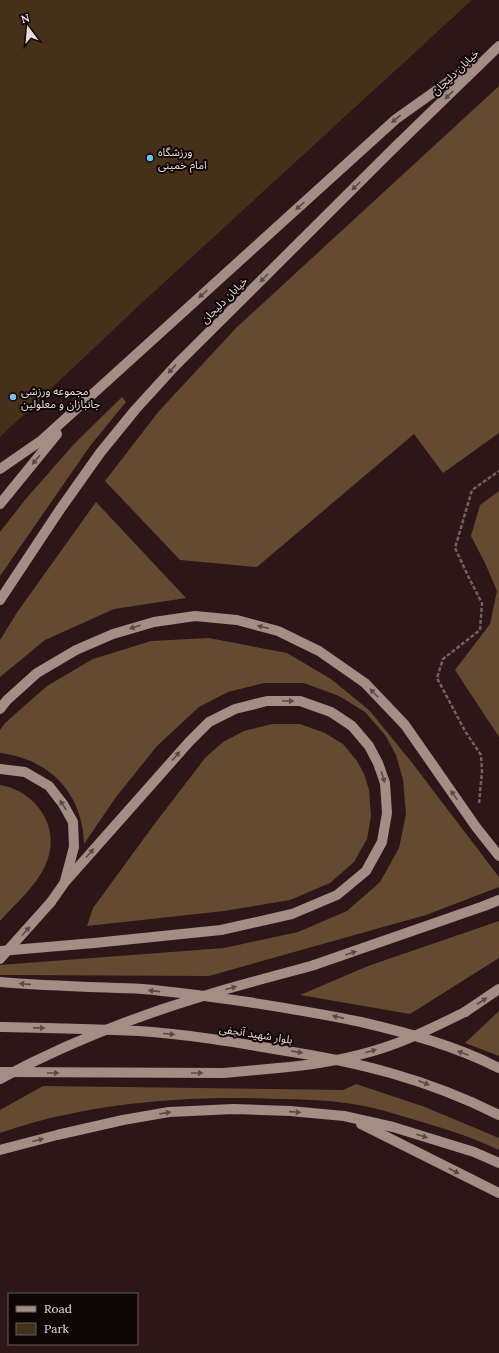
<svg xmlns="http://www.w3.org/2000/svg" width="499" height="1353" viewBox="0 0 499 1353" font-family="Lora,'Noto Sans Arabic',serif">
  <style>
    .green { fill: #463019 }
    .forest { fill: #634a30 }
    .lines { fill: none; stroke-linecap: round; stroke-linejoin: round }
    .path { stroke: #746061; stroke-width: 2.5; stroke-dasharray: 4 2; stroke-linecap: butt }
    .major { stroke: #a48d85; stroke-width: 10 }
    .major-bridge { stroke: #a48d85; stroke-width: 10 }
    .oneway { fill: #594946 }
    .poi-dot { fill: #70c1f4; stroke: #0e0506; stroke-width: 1.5 }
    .labels { text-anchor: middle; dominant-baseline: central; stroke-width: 4; stroke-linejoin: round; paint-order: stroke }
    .street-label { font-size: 11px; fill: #ecdbdc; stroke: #0e0506 }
    .poi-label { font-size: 11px; fill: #ecdbdc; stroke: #0e0506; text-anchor: start }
  </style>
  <rect width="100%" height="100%" fill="#2c1618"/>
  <polygon class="green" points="0,0 472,0 132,312 0,437"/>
  <g class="forest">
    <polygon points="499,86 499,433 443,473 414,434 257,567 180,560 105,481 159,411 236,328"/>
    <polygon points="122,397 126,402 90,446 0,576 0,532 24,501 75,443"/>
    <polygon points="499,491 499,737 455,670 490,624 497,591 485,563 471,536 480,505"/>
    <polygon points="96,502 186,598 114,609 45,640 0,677 0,640 18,611"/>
    <path d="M 209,638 L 287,653 L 331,679 L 370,711 L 413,764 L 499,877 L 499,887 L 426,915 L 209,976 L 0,975 L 0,965 L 224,948 L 298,932 L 347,911 L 380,882 L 399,848 L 406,814 L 403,780 L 396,755 L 385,735 L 365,712 L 339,696 L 304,683 L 264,683 L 228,692 L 199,707 L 157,746 L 116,797 L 84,844 C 83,794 50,759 0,753 L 0,730 L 5,723 L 47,686 L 93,659 L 151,641 Z"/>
    <polygon points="272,724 300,724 325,733 343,744 357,761 364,774 369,790 371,816 367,839 354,862 330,883 290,900 224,911 87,926 93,908 153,826 205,758 223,742 244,731"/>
    <path d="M 0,785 C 37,791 63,830 45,866 C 36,886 15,904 0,921 Z"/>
    <polygon points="499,921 499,958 410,1014 300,995 368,966"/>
    <polygon points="499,1011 499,1056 465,1043"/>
    <path d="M 356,1084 L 425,1107 L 499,1138 L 499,1150 C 474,1138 449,1130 422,1122 C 398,1115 372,1106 346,1103 C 324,1100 300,1099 277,1099 C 186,1095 86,1103 0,1133 L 0,1110 L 43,1086 L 343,1090 Z"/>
  </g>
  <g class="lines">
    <polyline class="path" points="479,803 482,772 481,755 465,731 437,678 443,659 480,630 482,603 469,578 455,548 472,490 499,471"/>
    <g class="major">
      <polyline points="0,469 42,440 396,119 472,65"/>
      <polyline points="0,504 57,434"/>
      <polyline points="0,600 59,511 100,453 135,410 176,365 397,145 499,46"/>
      <polyline points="0,709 7,700 37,673 76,650 113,634 154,622 195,616 237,620 278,631 319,651 365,683 405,725 476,827 499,856"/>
      <polyline points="0,769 25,772 49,786 63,804 73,822 74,847 65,881"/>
      <polyline points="0,951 94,943 221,930 292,914 337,895 366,871 382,842 387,813 385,783 378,763 369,746 352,726 331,712 300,701 267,701 235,709 209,722 189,742 65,882 51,902"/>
      <polyline points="314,965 484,906 499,900"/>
      <path d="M 0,982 C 47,986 95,987 142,989 C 178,992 213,997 248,1002 C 286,1008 324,1014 361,1022 C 408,1033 456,1046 499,1068"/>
      <polyline points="465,1012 499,989"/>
      <path d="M 0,1027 C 46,1028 93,1029 139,1031 C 186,1034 233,1042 280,1050 C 359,1062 427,1079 499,1115"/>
      <polyline points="0,1072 224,1073 278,1068"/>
      <polyline points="361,1124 499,1193"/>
      <polyline points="0,1150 57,1135 123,1120 169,1112 234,1109 290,1111 344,1116 393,1127 474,1152 499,1163"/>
    </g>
    <g class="major-bridge">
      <polyline points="0,959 51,902"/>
      <path d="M 278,1068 C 314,1065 349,1059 383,1048 C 412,1039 438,1025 465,1012"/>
      <path d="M 0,1079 C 63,1045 131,1018 200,997 C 237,985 276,976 314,965"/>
    </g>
  </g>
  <defs><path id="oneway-solid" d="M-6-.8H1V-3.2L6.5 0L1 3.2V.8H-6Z"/></defs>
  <g class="oneway">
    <use href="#oneway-solid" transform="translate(449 95) rotate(136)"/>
    <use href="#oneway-solid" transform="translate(396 119) rotate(141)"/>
    <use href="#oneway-solid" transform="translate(356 186) rotate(135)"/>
    <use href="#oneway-solid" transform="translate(300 206) rotate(138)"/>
    <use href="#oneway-solid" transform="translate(264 278) rotate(135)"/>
    <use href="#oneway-solid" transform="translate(203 294) rotate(138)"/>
    <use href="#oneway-solid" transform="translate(172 369) rotate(132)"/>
    <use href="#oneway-solid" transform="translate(36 460) rotate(129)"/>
    <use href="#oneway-solid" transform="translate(135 627) rotate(163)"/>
    <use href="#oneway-solid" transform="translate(263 627) rotate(-166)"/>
    <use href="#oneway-solid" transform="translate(374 693) rotate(-134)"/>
    <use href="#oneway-solid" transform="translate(288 701)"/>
    <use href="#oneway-solid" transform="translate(176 756) rotate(-49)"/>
    <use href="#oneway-solid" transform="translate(383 777) rotate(73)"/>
    <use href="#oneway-solid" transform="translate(454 795) rotate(-125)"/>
    <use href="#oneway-solid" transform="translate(63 805) rotate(-123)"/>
    <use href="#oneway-solid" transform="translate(90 853) rotate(-49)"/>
    <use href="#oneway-solid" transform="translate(26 931) rotate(-48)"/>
    <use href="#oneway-solid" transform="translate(351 953) rotate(-19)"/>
    <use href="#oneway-solid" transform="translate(25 984) rotate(-176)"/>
    <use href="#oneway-solid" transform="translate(231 988) rotate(-15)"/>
    <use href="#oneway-solid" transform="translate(154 991) rotate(-174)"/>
    <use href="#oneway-solid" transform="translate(482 1001) rotate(-33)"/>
    <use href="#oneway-solid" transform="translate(338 1017) rotate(-167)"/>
    <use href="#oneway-solid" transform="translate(39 1028) rotate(1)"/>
    <use href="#oneway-solid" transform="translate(169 1034) rotate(5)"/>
    <use href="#oneway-solid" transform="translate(371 1051) rotate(-16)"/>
    <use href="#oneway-solid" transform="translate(297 1052) rotate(9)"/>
    <use href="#oneway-solid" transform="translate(463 1053) rotate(-159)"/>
    <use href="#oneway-solid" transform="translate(53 1073)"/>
    <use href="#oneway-solid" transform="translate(197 1073)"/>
    <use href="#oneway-solid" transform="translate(424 1083) rotate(21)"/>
    <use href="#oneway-solid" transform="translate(295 1112) rotate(4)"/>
    <use href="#oneway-solid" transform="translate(165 1113) rotate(-9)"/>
    <use href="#oneway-solid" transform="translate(422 1136) rotate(17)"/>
    <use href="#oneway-solid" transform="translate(38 1140) rotate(-14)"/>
    <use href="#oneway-solid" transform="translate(454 1171) rotate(27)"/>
  </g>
  <g class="poi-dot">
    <circle cx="150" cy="158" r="4"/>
    <circle cx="13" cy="397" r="4"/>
  </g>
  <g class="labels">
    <g class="street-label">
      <text transform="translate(455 72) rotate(-44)">خیابان دلیجان</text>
      <text transform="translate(224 300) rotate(-45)">خیابان دلیجان</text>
      <text transform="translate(256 1034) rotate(9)">بلوار شهید آنجفی</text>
    </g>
    <g class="poi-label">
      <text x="158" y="152">ورزشگاه<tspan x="158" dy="13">امام خمینی</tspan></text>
      <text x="21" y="391">مجموعه ورزشی<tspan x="21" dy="13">جانبازان و معلولین</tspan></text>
    </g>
  </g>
  <rect x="8" y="1293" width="130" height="52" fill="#0e0506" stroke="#675b5c"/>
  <rect x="16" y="1306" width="20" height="6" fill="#a48d85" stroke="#675b5c"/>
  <text x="44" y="1313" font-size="12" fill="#ecdbdc">Road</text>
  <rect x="16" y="1323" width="20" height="12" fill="#463019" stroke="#675b5c"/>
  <text x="44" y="1333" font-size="12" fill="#ecdbdc">Park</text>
  <g transform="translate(28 28) rotate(344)" stroke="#0e0506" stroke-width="3" paint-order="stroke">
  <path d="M0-3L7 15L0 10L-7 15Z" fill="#ecdbdc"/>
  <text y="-6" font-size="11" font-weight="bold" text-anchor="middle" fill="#ecdbdc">N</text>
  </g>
</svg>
